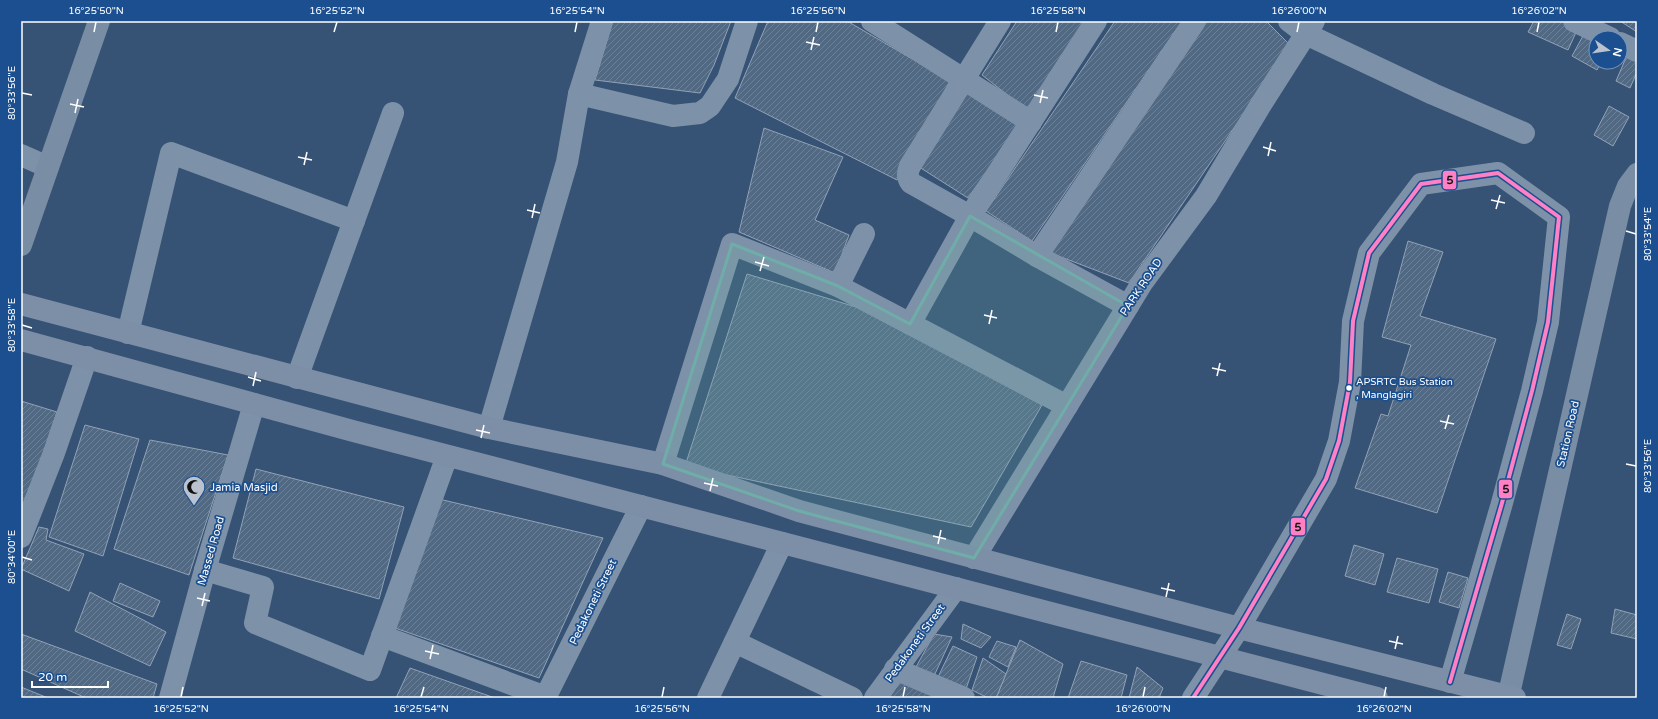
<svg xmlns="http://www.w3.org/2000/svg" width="1658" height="719" viewBox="0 0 1658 719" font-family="'Varela Round',sans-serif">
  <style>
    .building { fill: url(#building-hatch); stroke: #92a2b6 }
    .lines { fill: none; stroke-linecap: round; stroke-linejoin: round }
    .street { stroke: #7d92a8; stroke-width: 22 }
    .secondary { stroke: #798da4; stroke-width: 22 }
    .primary { stroke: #7d8ea7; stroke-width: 22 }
    .bus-1-casing { stroke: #1b4f8f; stroke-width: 7 }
    .bus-1 { stroke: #ff80c5; stroke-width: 4 }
    .marked { fill: #6fada8; fill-opacity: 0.2; stroke: #6fada8; stroke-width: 3; stroke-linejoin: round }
    .ticks { fill: none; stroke: #fff; stroke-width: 1.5 }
    .bus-dot { fill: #fff; stroke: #1b4f8f; stroke-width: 1.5 }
    .labels { text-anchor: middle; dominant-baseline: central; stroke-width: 3.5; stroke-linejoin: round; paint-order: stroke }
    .bus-label { font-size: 10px; fill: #fff; stroke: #1b4f8f; text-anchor: start }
    .street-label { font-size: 11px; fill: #fff; stroke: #1b4f8f }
    .poi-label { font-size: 11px; fill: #fff; stroke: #1b4f8f; text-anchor: start }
    .line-badge { stroke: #1b4f8f; stroke-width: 1.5 }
    .pale-badge-label { font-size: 11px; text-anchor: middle; font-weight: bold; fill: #111 }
    .neatline { fill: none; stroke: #fff; stroke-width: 1.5 }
    .ticks-label { font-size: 10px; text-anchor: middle; fill: #fff }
  </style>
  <defs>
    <pattern id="building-hatch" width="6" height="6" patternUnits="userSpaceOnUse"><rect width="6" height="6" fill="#526984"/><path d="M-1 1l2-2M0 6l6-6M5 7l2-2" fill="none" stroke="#6c8096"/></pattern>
  </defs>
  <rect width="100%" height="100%" fill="#365274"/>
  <g class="building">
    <polygon points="613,21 731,21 714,65 700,93 595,80"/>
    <polygon points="768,21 847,21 950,81 897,180 735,98"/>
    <polygon points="1017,21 1086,21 1028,111 982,75"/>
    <polygon points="1115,21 1182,21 1032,241 986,211"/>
    <polygon points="1204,21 1266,21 1290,45 1129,283 1048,252"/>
    <polygon points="1534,21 1562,21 1578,28 1568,50 1528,32"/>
    <polygon points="1620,21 1637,21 1637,32"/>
    <polygon points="1584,34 1596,40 1596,62 1601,62 1597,70 1572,56"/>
    <polygon points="1628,53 1637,57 1637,72 1630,88 1616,81"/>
    <polygon points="967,89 1020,124 968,198 916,165"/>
    <polygon points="1609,106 1629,117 1613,146 1594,135"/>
    <polygon points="764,128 843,157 815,220 849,235 835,273 739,232"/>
    <polygon points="1408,241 1443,252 1420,316 1496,339 1437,513 1355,488 1381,414 1388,416 1411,345 1382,337"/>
    <polygon points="747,274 866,310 1042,405 971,527 685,466"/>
    <polygon points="21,401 57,412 21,519"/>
    <polygon points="85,425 139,439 103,556 49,537"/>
    <polygon points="150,440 228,455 189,575 114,549"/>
    <polygon points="256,469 404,507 379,599 233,558"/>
    <polygon points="439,499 603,538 539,678 395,628"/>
    <polygon points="39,527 48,529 46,540 84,554 69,591 21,569"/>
    <polygon points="1354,545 1384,554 1375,585 1345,576"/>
    <polygon points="1397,558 1438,569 1429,603 1387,592"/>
    <polygon points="1448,572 1468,578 1459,608 1439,602"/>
    <polygon points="120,583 160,601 153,617 113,601"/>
    <polygon points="90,592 166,632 150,666 75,631"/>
    <polygon points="1615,609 1637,615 1637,639 1611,633"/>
    <polygon points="1567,614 1581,619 1571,649 1557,645"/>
    <polygon points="963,624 991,637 981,648 961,639"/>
    <polygon points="21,634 157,684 153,698 86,698 21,669"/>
    <polygon points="934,634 952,637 934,676 916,667"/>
    <polygon points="1020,640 1063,664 1053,698 996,698"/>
    <polygon points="997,641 1016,647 1008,667 989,657"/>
    <polygon points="953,646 977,657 966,689 938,677"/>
    <polygon points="983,658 1006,674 996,698 988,698 972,690"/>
    <polygon points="1081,661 1127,675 1121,698 1068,698"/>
    <polygon points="1137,667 1163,688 1159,698 1129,698"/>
    <polygon points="410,668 495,698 396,698"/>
    <polygon points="902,679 944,698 889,698"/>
    <polygon points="21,687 48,698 21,698"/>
  </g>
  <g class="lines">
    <g class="street">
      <polyline points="872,21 1031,122"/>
      <path d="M 1000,21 L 910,166 C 907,173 907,177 911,183 L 970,216 L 1037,256 L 1128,306"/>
      <polyline points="1289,21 1306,34 1433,94 1524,133"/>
      <polyline points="1574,21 1610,38"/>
      <polyline points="1620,43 1637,51"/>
      <polyline points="579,94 673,116 700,113 710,106 728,79 747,21"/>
      <polyline points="21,155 48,167"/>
      <polyline points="1037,256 1195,21"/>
      <polyline points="838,286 864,234"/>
      <polyline points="910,324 970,216 1096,21"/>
      <polyline points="128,333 171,153 354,221"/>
      <polyline points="297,378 393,113"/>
      <polyline points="489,428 567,162 579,94 602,21"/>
      <polyline points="663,464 732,244 838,286 1067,406"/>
      <polyline points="21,537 54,453 87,357"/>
      <polyline points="974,558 1142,283 1206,196 1260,106 1314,21"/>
      <polyline points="205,570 263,587 255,623 370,670 447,456"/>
      <polyline points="382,636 546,697"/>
      <polyline points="735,642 852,698"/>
      <polyline points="895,669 964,698"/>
      <polyline points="170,698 205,570 254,404"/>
      <polyline points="545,698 641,506"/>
      <polyline points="708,698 782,543"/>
      <polyline points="875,698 956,588"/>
      <polyline points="1193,698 1239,628 1326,479 1339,441 1350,382 1353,321 1369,253 1421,184 1498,173 1559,217 1548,322 1532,391 1502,503 1450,682"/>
    </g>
    <g class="secondary">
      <polyline points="21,245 99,21"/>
      <polyline points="1508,698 1620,206 1628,186 1637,174"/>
    </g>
    <g class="primary">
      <polyline points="21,304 489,428 663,464 799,511 1239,628 1515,698"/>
      <polyline points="21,340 353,431 1377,698"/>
    </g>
    <g class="bus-1-casing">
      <polyline id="bus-1" points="1193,698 1239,628 1326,479 1339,441 1350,382 1353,321 1369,253 1421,184 1498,173 1559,217 1548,322 1532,391 1502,503 1450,682"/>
    </g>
    <use href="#bus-1" class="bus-1"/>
  </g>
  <path class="marked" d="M 970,216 L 1128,306 L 974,558 L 799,511 L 663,464 L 732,244 L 838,286 L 910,324 Z"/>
  <path class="ticks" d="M 94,32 L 96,22M 334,32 L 337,22M 575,32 L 577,22M 816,32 L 818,22M 1056,32 L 1058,22M 1297,32 L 1299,22M 1537,32 L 1539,22M 806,42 L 820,45M 811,50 L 814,37M 22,93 L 32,95M 1034,95 L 1048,98M 1040,103 L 1043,90M 70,104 L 84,107M 75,113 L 78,99M 1263,147 L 1276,151M 1268,156 L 1271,142M 298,157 L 312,160M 304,165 L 307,152M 1491,200 L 1505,203M 1496,209 L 1500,195M 527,210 L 540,213M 532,218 L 535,204M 1626,231 L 1636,234M 755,262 L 769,266M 760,271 L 764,257M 984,315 L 997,318M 989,324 L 992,310M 22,325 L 32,328M 1212,368 L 1226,371M 1217,376 L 1220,363M 248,377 L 261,381M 253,386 L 256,372M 1440,421 L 1454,424M 1445,429 L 1449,415M 476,430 L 490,433M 481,438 L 484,425M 1626,464 L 1636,466M 704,483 L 718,486M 710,491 L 713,478M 933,536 L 946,539M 938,544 L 941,530M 22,557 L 32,560M 1161,588 L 1175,591M 1166,597 L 1169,583M 197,598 L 210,601M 202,606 L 205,593M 1389,641 L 1403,644M 1395,649 L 1398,636M 425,651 L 439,654M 430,659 L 433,645M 181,697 L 183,687M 421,697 L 424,687M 662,697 L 664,687M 903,697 L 905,687M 1143,697 L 1145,687M 1384,697 L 1386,687"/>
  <defs>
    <g id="mosque-pin" transform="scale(1.15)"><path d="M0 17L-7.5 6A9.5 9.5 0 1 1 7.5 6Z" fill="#b9c2ce" stroke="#1b4f8f"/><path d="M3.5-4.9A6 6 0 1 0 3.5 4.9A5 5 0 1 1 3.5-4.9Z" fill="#111"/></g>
  </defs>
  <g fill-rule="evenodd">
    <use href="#mosque-pin" x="194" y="487"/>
  </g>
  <circle class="bus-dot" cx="1349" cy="388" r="3.5"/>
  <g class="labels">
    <g class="bus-label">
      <text x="1356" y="382">APSRTC Bus Station<tspan x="1356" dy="13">, Manglagiri</tspan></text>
    </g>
    <g class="street-label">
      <text transform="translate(1141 287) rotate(-56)">PARK ROAD</text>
      <text transform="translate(1568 434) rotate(-77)">Station Road</text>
      <text transform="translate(211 551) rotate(-74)">Massed Road</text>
      <text transform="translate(593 602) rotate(-64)">Pedakoneti Street</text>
      <text transform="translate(915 643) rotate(-54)">Pedakoneti Street</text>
    </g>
    <g class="poi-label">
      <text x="210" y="487">Jamia Masjid</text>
    </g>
  </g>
  <g class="line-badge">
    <rect x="1442" y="170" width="15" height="20" rx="4" fill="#ff80c5"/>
    <rect x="1498" y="479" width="15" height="20" rx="4" fill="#ff80c5"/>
    <rect x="1290" y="517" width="16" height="19" rx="4" fill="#ff80c5"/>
  </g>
  <g class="pale-badge-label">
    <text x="1450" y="184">5</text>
    <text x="1506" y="493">5</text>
    <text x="1298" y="531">5</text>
  </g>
  <rect width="1658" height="719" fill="none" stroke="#1b4f8f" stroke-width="44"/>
  <g transform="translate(1608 50) rotate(103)"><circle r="19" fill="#1b4f8f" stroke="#7695bc"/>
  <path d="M0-3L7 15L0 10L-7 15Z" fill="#b9c2ce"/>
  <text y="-6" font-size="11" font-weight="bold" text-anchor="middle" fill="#ffffff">N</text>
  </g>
  <path d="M32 681v6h76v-6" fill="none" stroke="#ffffff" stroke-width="2"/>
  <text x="38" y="681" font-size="12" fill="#ffffff" stroke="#1b4f8f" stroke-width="3" paint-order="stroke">20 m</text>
  <rect x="22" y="22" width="1614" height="675" class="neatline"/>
  <g class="ticks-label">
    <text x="96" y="14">16°25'50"N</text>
    <text x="337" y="14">16°25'52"N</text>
    <text x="577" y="14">16°25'54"N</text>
    <text x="818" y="14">16°25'56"N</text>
    <text x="1058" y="14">16°25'58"N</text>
    <text x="1299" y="14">16°26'00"N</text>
    <text x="1539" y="14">16°26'02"N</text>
    <text transform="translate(11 93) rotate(-90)" y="4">80°33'56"E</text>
    <text transform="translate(1647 234) rotate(-90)" y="4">80°33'54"E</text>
    <text transform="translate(11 325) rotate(-90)" y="4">80°33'58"E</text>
    <text transform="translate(1647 466) rotate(-90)" y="4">80°33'56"E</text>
    <text transform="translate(11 557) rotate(-90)" y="4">80°34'00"E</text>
    <text x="181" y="712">16°25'52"N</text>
    <text x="421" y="712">16°25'54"N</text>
    <text x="662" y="712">16°25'56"N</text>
    <text x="903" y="712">16°25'58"N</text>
    <text x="1143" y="712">16°26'00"N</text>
    <text x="1384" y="712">16°26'02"N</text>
  </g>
</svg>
